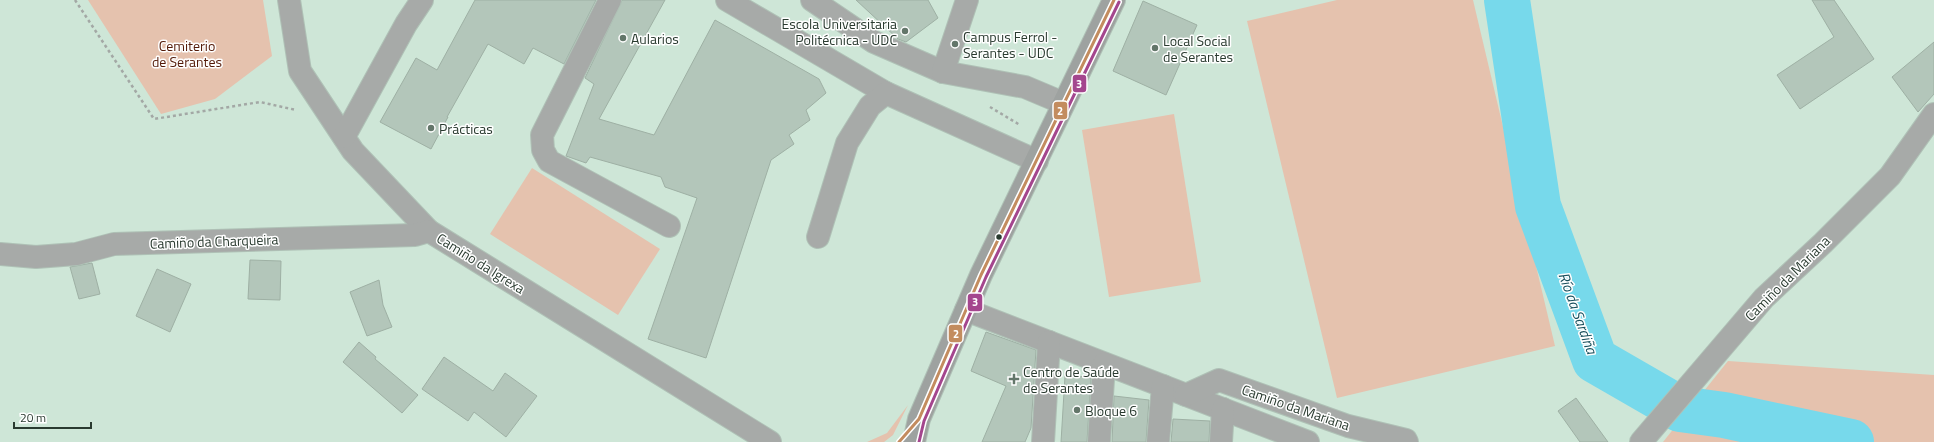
<svg xmlns="http://www.w3.org/2000/svg" width="1934" height="442" viewBox="0 0 1934 442" font-family="'Titillium Web',sans-serif">
  <style>
    .green { fill: #e5c2ae }
    .lines { fill: none; stroke-linecap: round; stroke-linejoin: round }
    .river { stroke: #77d9eb; stroke-width: 46 }
    .building { fill: #b3c6ba; stroke: #9eb0a4 }
    .minor-casing { stroke: #afc1b6; stroke-width: 24 }
    .major-casing { stroke: #afc1b6; stroke-width: 24 }
    .path { stroke: #a3a8a5; stroke-width: 2.5; stroke-dasharray: 3 3; stroke-linecap: butt }
    .minor { stroke: #a7aaa8; stroke-width: 22 }
    .major { stroke: #9ea2a0; stroke-width: 22 }
    .bus-1-casing { stroke: #fff; stroke-width: 6 }
    .bus-2-casing { stroke: #fff; stroke-width: 6 }
    .bus-1 { stroke: #c38c5f; stroke-width: 3 }
    .bus-2 { stroke: #a4468e; stroke-width: 3 }
    .poi-dot { fill: #63766a; stroke: #fff; stroke-width: 1.5 }
    .bus-dot { fill: #293a2f; stroke: #fff; stroke-width: 1.5 }
    .labels { text-anchor: middle; dominant-baseline: central; stroke-width: 3; stroke-linejoin: round; paint-order: stroke }
    .poi-label { font-size: 14px; fill: #293a2f; stroke: #fff; text-anchor: start }
    .park-label { font-size: 14px; fill: #531907; stroke: #fff }
    .street-label { font-size: 14px; fill: #293a2f; stroke: #fff }
    .water-label { font-size: 15px; font-style: italic; fill: #19505d; stroke: #fff }
    .line-badge { stroke: #fff; stroke-width: 1.5 }
    .badge-label { font-size: 11px; text-anchor: middle; font-weight: bold; fill: #fff }
  </style>
  <rect width="100%" height="100%" fill="#cee6d7"/>
  <g class="green">
    <polygon points="88,0 263,0 272,56 215,99 161,114"/>
    <polygon points="1337,0 1473,0 1555,346 1337,398 1247,21"/>
    <polygon points="1174,114 1201,282 1109,297 1082,130"/>
    <polygon points="532,168 660,249 618,315 490,234"/>
    <polygon points="1728,361 1934,375 1934,442 1663,442"/>
    <polygon points="908,405 893,435 884,442 867,442 887,433"/>
  </g>
  <g class="lines">
    <polyline class="river" points="1507,0 1538,206 1595,360 1680,409 1724,415 1851,442"/>
  </g>
  <g class="building">
    <polygon points="475,0 596,0 564,64 533,48 524,64 488,44 447,117 448,117 431,149 380,122 416,58 437,70"/>
    <polygon points="622,0 665,0 599,119 654,135 715,20 819,79 826,93 806,110 810,120 789,135 794,144 771,160 706,358 648,339 697,198 665,187 661,177 590,157 586,163 566,156 594,84 585,78"/>
    <polygon points="856,0 928,0 938,18 906,42 898,39"/>
    <polygon points="1812,0 1834,0 1874,59 1800,109 1777,75 1834,37"/>
    <polygon points="1143,1 1197,25 1166,95 1113,71"/>
    <polygon points="1934,42 1934,94 1918,112 1892,77"/>
    <polygon points="250,260 281,261 280,300 248,299"/>
    <polygon points="92,263 100,294 79,299 70,267"/>
    <polygon points="157,269 191,284 170,332 136,316"/>
    <polygon points="379,280 383,305 392,327 367,336 350,292"/>
    <polygon points="986,332 1036,350 1031,428 1025,442 982,442 1006,386 971,371"/>
    <polygon points="359,342 376,357 375,359 418,395 402,413 343,362"/>
    <polygon points="444,357 493,391 505,373 537,396 506,437 474,412 468,421 422,389"/>
    <polygon points="1065,376 1091,377 1087,442 1061,442"/>
    <polygon points="1114,396 1149,400 1146,442 1112,442"/>
    <polygon points="1576,398 1608,442 1580,442 1558,411"/>
    <polygon points="1173,419 1210,421 1209,442 1171,442"/>
  </g>
  <g class="lines">
    <g class="minor-casing">
      <g id="minor">
        <polyline points="289,0 300,71 353,151 429,231 770,442"/>
        <polyline points="610,0 542,135 543,150 549,161 669,226"/>
        <polyline points="727,0 886,93"/>
        <polyline points="812,0 874,42 943,72"/>
        <polyline points="967,0 943,72 1025,87 1063,103"/>
        <polyline points="344,137 406,24 422,0"/>
        <polyline points="818,237 847,143 870,106 886,93 1037,161"/>
        <polyline points="0,254 36,257 76,254 114,244 415,235 429,231"/>
        <polyline points="966,310 1308,442"/>
        <polyline points="1186,395 1219,380 1348,426 1406,440 1407,442"/>
        <polyline points="1043,442 1049,342"/>
        <polyline points="1099,442 1104,364"/>
        <polyline points="1158,442 1163,386"/>
        <polyline points="1221,442 1223,409"/>
        <polyline points="1641,442 1764,298 1823,243 1890,176 1934,114"/>
      </g>
    </g>
    <g class="major-casing">
      <polyline id="major" points="914,442 919,419 981,275 1114,0"/>
    </g>
    <g class="path">
      <polyline points="75,0 154,119 260,102 296,110"/>
      <polyline points="990,107 1020,125"/>
    </g>
    <use href="#minor" class="minor"/>
    <use href="#major" class="major"/>
    <g class="bus-1-casing">
      <polyline id="bus-1" points="899,442 919,419 981,275 1114,0"/>
    </g>
    <g class="bus-2-casing">
      <polyline id="bus-2" points="919,442 924,421 986,277 1119,2"/>
    </g>
    <use href="#bus-1" class="bus-1"/>
    <use href="#bus-2" class="bus-2"/>
  </g>
  <g class="poi-dot">
    <circle cx="905" cy="31" r="4"/>
    <circle cx="623" cy="38" r="4"/>
    <circle cx="955" cy="44" r="4"/>
    <circle cx="1155" cy="48" r="4"/>
    <circle cx="431" cy="128" r="4"/>
    <path d="M1012 373h4v4h4v4h-4v4h-4v-4h-4v-4h4z"/>
    <circle cx="1077" cy="410" r="4"/>
  </g>
  <circle class="bus-dot" cx="999" cy="237" r="3.5"/>
  <g class="labels">
    <g class="poi-label">
      <text x="897" y="23" text-anchor="end">Escola Universitaria<tspan x="897" dy="16">Politécnica - UDC</tspan></text>
      <text x="963" y="36">Campus Ferrol -<tspan x="963" dy="16">Serantes - UDC</tspan></text>
      <text x="631" y="38">Aularios</text>
      <text x="1163" y="40">Local Social<tspan x="1163" dy="16">de Serantes</tspan></text>
      <text x="439" y="128">Prácticas</text>
      <text x="1023" y="371">Centro de Saúde<tspan x="1023" dy="16">de Serantes</tspan></text>
      <text x="1085" y="410">Bloque 6</text>
    </g>
    <g class="park-label">
      <text x="187" y="45">Cemiterio<tspan x="187" dy="16">de Serantes</tspan></text>
    </g>
    <g class="street-label">
      <text transform="translate(214 241) rotate(-2)">Camiño da Charqueira</text>
      <text transform="translate(481 263) rotate(32)">Camiño da Igrexa</text>
      <text transform="translate(1787 278) rotate(-45)">Camiño da Mariana</text>
      <text transform="translate(1296 407) rotate(19)">Camiño da Mariana</text>
    </g>
    <g class="water-label">
      <text transform="translate(1578 313) rotate(70)">Río da Sardiña</text>
    </g>
  </g>
  <g class="line-badge">
    <rect x="1072" y="74" width="15" height="19" rx="4" fill="#a4468e"/>
    <rect x="1053" y="101" width="15" height="19" rx="4" fill="#c38c5f"/>
    <rect x="967" y="293" width="16" height="19" rx="4" fill="#a4468e"/>
    <rect x="948" y="324" width="15" height="19" rx="4" fill="#c38c5f"/>
  </g>
  <g class="badge-label">
    <text x="1079" y="88">3</text>
    <text x="1060" y="115">2</text>
    <text x="975" y="306">3</text>
    <text x="956" y="338">2</text>
  </g>
  <path d="M14 422v6h77v-6" fill="none" stroke="#293a2f" stroke-width="2"/>
  <text x="20" y="422" font-size="12" fill="#293a2f" stroke="#ffffff" stroke-width="3" paint-order="stroke">20 m</text>
</svg>
